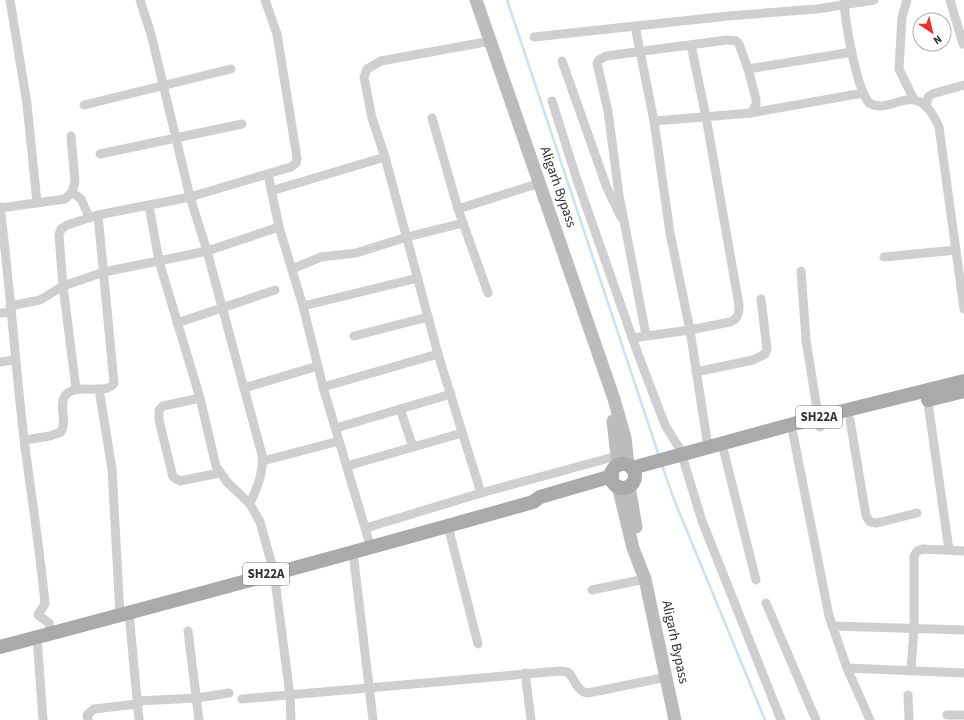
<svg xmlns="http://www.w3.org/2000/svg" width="964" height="720" viewBox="0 0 964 720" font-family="'Source Sans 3',sans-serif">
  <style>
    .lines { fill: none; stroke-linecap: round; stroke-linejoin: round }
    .stream { stroke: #cce0f0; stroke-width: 2.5 }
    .street { stroke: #cfcfcf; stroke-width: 9 }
    .secondary { stroke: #bcbcbc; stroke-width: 13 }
    .primary { stroke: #aaa; stroke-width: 14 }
    .labels { text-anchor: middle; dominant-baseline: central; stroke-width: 4; stroke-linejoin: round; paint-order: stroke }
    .shield { fill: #fff; stroke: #707070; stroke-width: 1 }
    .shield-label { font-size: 13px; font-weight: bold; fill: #323232 }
    .street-label { font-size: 14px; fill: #323232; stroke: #fff }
  </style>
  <rect width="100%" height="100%" fill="#fff"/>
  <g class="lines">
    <g class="stream">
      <polyline points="507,0 659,456"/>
      <polyline points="662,465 673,497 765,720"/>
    </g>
    <g class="street">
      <polyline points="10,0 27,104 37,203"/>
      <path d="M 140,0 L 151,34 L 190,197 L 207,251 L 262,455 C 264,473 257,487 250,504"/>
      <path d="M 844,0 C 845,22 856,87 869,103 C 893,117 916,74 939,127 L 964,309"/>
      <polyline points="907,0 902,17 899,69 914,100"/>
      <polyline points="950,0 963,44"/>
      <polyline points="635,26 654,121 670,233 690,330 708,447"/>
      <polyline points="534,37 728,16 817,9 874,0"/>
      <polyline points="562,61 607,188 621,217"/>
      <polyline points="748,69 852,52"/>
      <polyline points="552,101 577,180 638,354 665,425 683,454"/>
      <polyline points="84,105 231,69"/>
      <polyline points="926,107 928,97 932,94 964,85"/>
      <polyline points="751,113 863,93"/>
      <polyline points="432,118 458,209 488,293"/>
      <polyline points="71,136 75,182 72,192"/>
      <polyline points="100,154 242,124"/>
      <polyline points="271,191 385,157"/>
      <polyline points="149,206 159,261 200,398 216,466 227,482 250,504 260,522 274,572 290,696 291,720"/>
      <path d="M 0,207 C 10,284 15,362 24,439 C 31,494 40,549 45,604 L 38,615 L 49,623 L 51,634"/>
      <polyline points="0,208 65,199 72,192 81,199 89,217"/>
      <polyline points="458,209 540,183"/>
      <polyline points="279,227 303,306 323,387 371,548"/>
      <polyline points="884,257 956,250"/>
      <polyline points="292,269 321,257 356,253 407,237 463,223"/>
      <polyline points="801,271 806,340 820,427"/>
      <polyline points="10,306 40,300 63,286 104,272 207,251 279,227 268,174"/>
      <polyline points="303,306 418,278"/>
      <polyline points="0,313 11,312"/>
      <polyline points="177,323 275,290"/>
      <polyline points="646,335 619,195 608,111 597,63 599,60 606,56 727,40 736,41 739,44 748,69 756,99 756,105 751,113 654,121"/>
      <polyline points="354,336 428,317"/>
      <path d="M 632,338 L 690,330 L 730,322 C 738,319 739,314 739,305 L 706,117 L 691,45"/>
      <polyline points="0,362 15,360"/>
      <polyline points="696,372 753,360 765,354 767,349 761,299"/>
      <polyline points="323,387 438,354"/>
      <polyline points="244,388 318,366"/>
      <polyline points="76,389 63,286 59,235 61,229 67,225 98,215 190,197 291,167 296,163 297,158 277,34 265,0"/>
      <polyline points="99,389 112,469 120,615"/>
      <polyline points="927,396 949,550"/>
      <polyline points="200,398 163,406 159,410 159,420 173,477 180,481 219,473"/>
      <polyline points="400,409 413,447"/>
      <polyline points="850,420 866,516 870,522 877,523 917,513"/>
      <polyline points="336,428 451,394"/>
      <polyline points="793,434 829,616 847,668 964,673"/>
      <path d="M 25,440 L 50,436 L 61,432 C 68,420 58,407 65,396 C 75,381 106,397 114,383 L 98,215"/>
      <polyline points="724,452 756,580"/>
      <polyline points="263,461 339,441"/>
      <polyline points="684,462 702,521 781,720"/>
      <polyline points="347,466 462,433"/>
      <polyline points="481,493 438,354 385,157 372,118 364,77 367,69 381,61 491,41"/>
      <polyline points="448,526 478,644"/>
      <polyline points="366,528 481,493 617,456"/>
      <polyline points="353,552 373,720"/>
      <polyline points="592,590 645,579"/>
      <polyline points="766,603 816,720"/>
      <polyline points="129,613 139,720"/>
      <polyline points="832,626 964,630"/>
      <polyline points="188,631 199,720"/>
      <polyline points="37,637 43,720"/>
      <polyline points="847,668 870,720"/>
      <polyline points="911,671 914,628 914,556 917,551 923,549 964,551"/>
      <polyline points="525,673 531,720"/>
      <polyline points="908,695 909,720"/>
      <path d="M 242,699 L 560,671 L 568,672 C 575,679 577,692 588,693 L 667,677"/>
      <polyline points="138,701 197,698 229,693"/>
      <polyline points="947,715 964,715"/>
      <polyline points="88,720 87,715 94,709 137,704"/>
    </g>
    <g class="secondary">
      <polyline points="476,0 614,399 625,438 628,465"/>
      <polyline points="613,421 618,465"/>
      <polyline points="618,486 633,548 645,579 675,720"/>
      <polyline points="629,486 636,527"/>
    </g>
    <g class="primary">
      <polyline points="928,400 964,391"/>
      <circle cx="623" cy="476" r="12"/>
      <polyline points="632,468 819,417 964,381"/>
      <path d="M 0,647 C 178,600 356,552 533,502 L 540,497 L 612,476"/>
    </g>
  </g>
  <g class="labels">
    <g class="shield">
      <rect x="796" y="406" width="46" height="22" rx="3"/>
      <rect x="243" y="563" width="46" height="22" rx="3"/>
    </g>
    <g class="shield-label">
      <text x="819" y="417">SH22A</text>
      <text x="266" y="574">SH22A</text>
    </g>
    <g class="street-label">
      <text transform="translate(558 187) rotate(71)">Aligarh Bypass</text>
      <text transform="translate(675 642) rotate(78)">Aligarh Bypass</text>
    </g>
  </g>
  <g transform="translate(932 32) rotate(145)"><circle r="19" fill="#ffffff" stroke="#adadad"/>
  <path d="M0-3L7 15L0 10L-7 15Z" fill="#f22c2e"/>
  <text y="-6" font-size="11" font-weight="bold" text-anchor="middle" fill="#323232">N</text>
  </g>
</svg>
